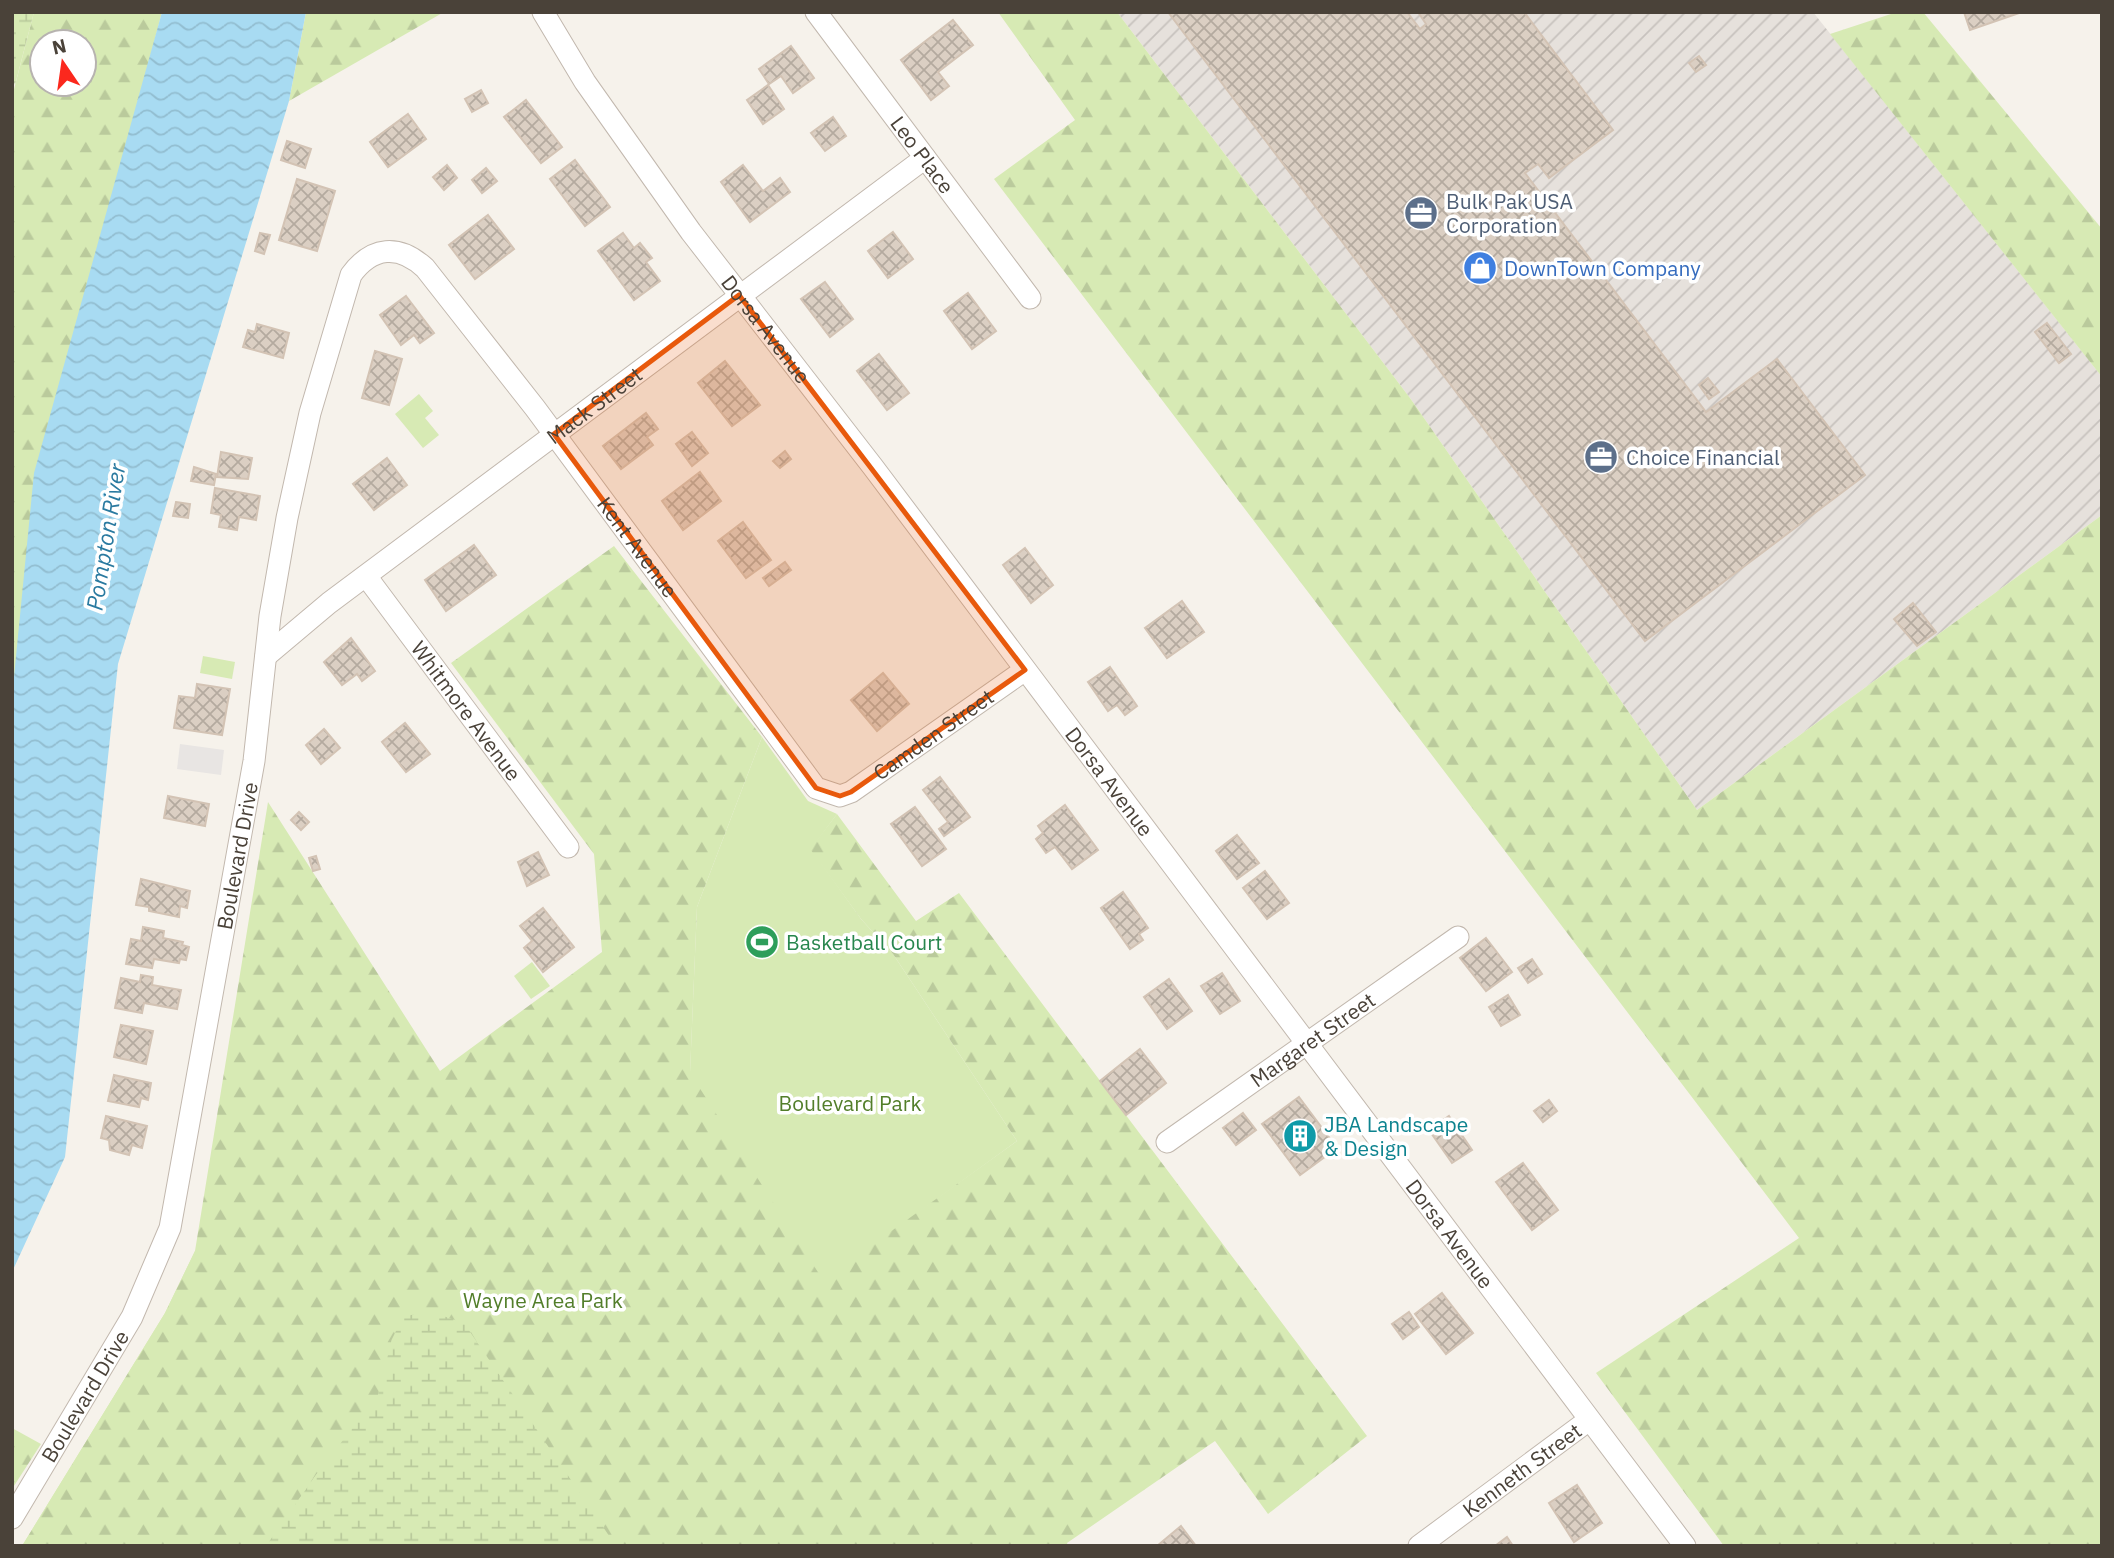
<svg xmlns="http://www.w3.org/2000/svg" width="2114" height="1558" viewBox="0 0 2114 1558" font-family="'IBM Plex Sans',sans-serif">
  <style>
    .industrial { fill: url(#industrial-furrows) }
    .green { fill: #d7eab4 }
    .forest { fill: url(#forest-firs); fill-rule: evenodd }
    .wetland { fill: url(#wetland-marsh) }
    .parking { fill: #e8e5e3 }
    .water { fill: url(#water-waves) }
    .building { fill: url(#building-cross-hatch); stroke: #d3c3b4; stroke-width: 2 }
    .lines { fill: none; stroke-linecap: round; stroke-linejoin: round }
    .minor-casing { stroke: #c2b8ae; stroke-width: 23 }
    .minor { stroke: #fff; stroke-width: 21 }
    .marked { fill: #e8590c; fill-opacity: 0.2; stroke: #e8590c; stroke-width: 5; stroke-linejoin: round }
    .labels { text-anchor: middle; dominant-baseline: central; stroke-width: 7; stroke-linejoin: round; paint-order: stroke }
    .street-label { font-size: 21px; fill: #4a4239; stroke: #fff }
    .service-label { font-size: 21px; fill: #4e5e75; stroke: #fff; text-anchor: start }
    .shop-label { font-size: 21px; fill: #366cbe; stroke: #fff; text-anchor: start }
    .leisure-label { font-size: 21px; fill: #27864d; stroke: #fff; text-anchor: start }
    .park-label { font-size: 21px; fill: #527e2a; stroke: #fff }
    .culture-label { font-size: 21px; fill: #0d838f; stroke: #fff; text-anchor: start }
    .water-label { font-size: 23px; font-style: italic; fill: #2a7aa0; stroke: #fff }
  </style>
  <defs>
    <pattern id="industrial-furrows" width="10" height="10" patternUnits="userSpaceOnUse" patternTransform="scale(1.75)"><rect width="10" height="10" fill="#e6e1dc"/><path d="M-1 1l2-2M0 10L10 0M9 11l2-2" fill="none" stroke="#c7c2be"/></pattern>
    <pattern id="forest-firs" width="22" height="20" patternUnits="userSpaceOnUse" patternTransform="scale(1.75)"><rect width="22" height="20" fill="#d7eab4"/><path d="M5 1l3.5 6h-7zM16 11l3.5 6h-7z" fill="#baca9c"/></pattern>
    <pattern id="wetland-marsh" width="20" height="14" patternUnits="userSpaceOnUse" patternTransform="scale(1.75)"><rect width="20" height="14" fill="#d7eab4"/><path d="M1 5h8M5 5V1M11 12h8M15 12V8" fill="none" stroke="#baca9c"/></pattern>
    <pattern id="water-waves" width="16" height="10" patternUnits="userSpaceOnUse" patternTransform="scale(1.75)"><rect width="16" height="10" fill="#a8dbf2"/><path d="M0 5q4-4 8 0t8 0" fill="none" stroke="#92bdd0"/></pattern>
    <pattern id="building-cross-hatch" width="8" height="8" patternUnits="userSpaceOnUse" patternTransform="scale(1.75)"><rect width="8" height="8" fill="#dbcfc3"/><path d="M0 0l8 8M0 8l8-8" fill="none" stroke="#b4aa9f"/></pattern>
  </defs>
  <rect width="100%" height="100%" fill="#f6f2eb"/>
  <polygon class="industrial" points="1117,12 1813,12 2102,377 2102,515 1697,810 1410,398"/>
  <g class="green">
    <polygon points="419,394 433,411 425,418 439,435 423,448 395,414"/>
    <polygon points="203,656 235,662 232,679 200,673"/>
    <polygon points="762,737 808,801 837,814 811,849 861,919 893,954 1017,1141 824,1281 1064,1546 22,1546 165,1313 195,1251 690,1072 697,907"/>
    <polygon points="532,962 550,986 531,999 514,976"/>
  </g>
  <g class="forest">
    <path d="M 34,12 L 162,12 L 114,194 L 12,697 L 12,97 ZM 42,42 L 84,42 L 84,84 L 42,84 Z"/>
    <polygon points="306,12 444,12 289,101"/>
    <polygon points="998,12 1117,12 1410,398 1697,810 2102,515 2102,1546 1724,1546 1596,1373 1799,1238 994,179 1075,120"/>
    <polygon points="1897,12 1923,12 2102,229 2102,377 1830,34"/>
    <polygon points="614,546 762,737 697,907 690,1073 823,1280 1017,1141 893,954 861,919 810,849 837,814 916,921 959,893 1367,1436 1268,1514 1215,1441 1067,1543 1068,1546 616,1546 392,1339 378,1395 316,1475 266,1546 22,1546 165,1313 195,1251 268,802 440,1071 602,952 594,854 451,663"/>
    <polygon points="12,1428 41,1444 12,1489"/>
  </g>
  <g class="wetland">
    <polygon points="12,12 34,12 15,85 12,77"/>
    <polygon points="428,1311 464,1323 616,1546 266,1546 316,1475 378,1395 392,1339 403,1317"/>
  </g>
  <polygon class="parking" points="180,744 224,750 221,775 177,769"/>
  <polygon class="water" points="162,12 306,12 289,101 118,664 65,1157 12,1272 12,697 34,473"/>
  <g class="building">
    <polygon points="1168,12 1407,12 1420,29 1426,24 1418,12 1524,12 1613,130 1549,178 1538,164 1525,173 1706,412 1777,359 1865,475 1645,641"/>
    <polygon points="1964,12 2022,12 1970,30"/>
    <polygon points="953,20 973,45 938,72 949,86 931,100 901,60"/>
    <polygon points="791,46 814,78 793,93 781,76 769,84 759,69"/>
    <polygon points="1699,56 1706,65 1696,72 1689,63"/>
    <polygon points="768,85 784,109 763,124 747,100"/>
    <polygon points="481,90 488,103 472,112 465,99"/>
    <polygon points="526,100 562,147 541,163 504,117"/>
    <polygon points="408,114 426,139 388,167 370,142"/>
    <polygon points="833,117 846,136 825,151 811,133"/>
    <polygon points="287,141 311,149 305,168 281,160"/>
    <polygon points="575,160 610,207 585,226 550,179"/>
    <polygon points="447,165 457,178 444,190 433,177"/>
    <polygon points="743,165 763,191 780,178 790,192 750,222 721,182"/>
    <polygon points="486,168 497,181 482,193 472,180"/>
    <polygon points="297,179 335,191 317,251 279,240"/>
    <polygon points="488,215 514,249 475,279 449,245"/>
    <polygon points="893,232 913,259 888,278 868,251"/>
    <polygon points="260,233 270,235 264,254 255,251"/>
    <polygon points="623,233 634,248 640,243 652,258 646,262 660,281 634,300 598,251"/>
    <polygon points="825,282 853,319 830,337 801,299"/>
    <polygon points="968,293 996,331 972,349 944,311"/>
    <polygon points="406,296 434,333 420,343 414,335 401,345 380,315"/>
    <polygon points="2047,323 2071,354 2059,363 2035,332"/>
    <polygon points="257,324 289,333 283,358 243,347 248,330 255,332"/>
    <polygon points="375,351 402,359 389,405 362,398"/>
    <polygon points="879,354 909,393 887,410 857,371"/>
    <polygon points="725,361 760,405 732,426 698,383"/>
    <polygon points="1708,378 1719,392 1709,399 1699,385"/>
    <polygon points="646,413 658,429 647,437 653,445 621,469 603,446"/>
    <polygon points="692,432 708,453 692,466 676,444"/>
    <polygon points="785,451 791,459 780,468 773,461"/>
    <polygon points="221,452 252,458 248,479 217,477"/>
    <polygon points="387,458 407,485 374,510 353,484"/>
    <polygon points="194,467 216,474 214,485 191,481"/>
    <polygon points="700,472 721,501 683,530 662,501"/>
    <polygon points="215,488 260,496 256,520 239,517 237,530 219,527 221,515 211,513"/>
    <polygon points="176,502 190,504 188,518 173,516"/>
    <polygon points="743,522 771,560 746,578 718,541"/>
    <polygon points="474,545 496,575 446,611 425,580"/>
    <polygon points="1025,548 1053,585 1031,603 1003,565"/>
    <polygon points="785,562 791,570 769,586 763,578"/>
    <polygon points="1182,601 1204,632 1167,658 1145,628"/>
    <polygon points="1913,603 1936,632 1917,646 1894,619"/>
    <polygon points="351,638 375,671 362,681 357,674 342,685 324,662"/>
    <polygon points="1110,667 1137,706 1125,715 1117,705 1108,711 1088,682"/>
    <polygon points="883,673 909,704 877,731 851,700"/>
    <polygon points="197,684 230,689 222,735 174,728 179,696 195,698"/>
    <polygon points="405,723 430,754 406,772 382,742"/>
    <polygon points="324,729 340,748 321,764 306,745"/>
    <polygon points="940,777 970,817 944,836 939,829 948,822 923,790"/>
    <polygon points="168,796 209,804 205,826 164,818"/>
    <polygon points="1065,805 1098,850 1072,869 1055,847 1046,853 1036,839 1043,833 1038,826"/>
    <polygon points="915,807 946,849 922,866 891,824"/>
    <polygon points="299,812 309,822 301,830 291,820"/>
    <polygon points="1237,835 1259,863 1237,879 1216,851"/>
    <polygon points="538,852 549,875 527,886 518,862"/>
    <polygon points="316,856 320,869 313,871 309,858"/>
    <polygon points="1265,871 1289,903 1267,919 1243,888"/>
    <polygon points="141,879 190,891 187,908 180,906 179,917 149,911 149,907 136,905"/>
    <polygon points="1123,892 1148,928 1139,934 1143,940 1130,949 1101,908"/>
    <polygon points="543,908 574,947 543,972 524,948 532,941 520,926"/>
    <polygon points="143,927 164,931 163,938 183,942 182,945 189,947 186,960 180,959 179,963 154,959 152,968 126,964 131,939 141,941"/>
    <polygon points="1486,938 1512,972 1486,991 1460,958"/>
    <polygon points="1532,959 1542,974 1528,983 1518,968"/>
    <polygon points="1222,973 1240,1001 1220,1014 1201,986"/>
    <polygon points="141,975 153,977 152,985 181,990 177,1009 144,1003 142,1013 115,1008 121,978 140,982"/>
    <polygon points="1169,979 1192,1011 1167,1029 1144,997"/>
    <polygon points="1508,995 1520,1015 1501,1026 1489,1007"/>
    <polygon points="121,1025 153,1031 146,1064 114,1057"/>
    <polygon points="1140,1049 1166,1083 1126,1115 1100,1081"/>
    <polygon points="114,1075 151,1083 148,1100 141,1098 139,1107 108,1101"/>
    <polygon points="1299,1097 1337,1148 1300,1175 1262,1124"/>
    <polygon points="1549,1100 1557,1111 1543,1122 1534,1111"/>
    <polygon points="1243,1113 1256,1130 1236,1145 1223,1128"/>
    <polygon points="106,1116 147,1126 142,1148 132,1145 129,1155 110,1150 109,1140 101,1138"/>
    <polygon points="1449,1116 1472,1150 1452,1163 1429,1130"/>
    <polygon points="1523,1163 1558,1210 1532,1230 1496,1182"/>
    <polygon points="1442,1293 1473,1333 1446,1354 1415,1314"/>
    <polygon points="1409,1312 1419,1327 1403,1339 1392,1324"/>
    <polygon points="1577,1485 1602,1523 1574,1542 1549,1503"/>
    <polygon points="1181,1526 1196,1546 1157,1546"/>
    <polygon points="1507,1537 1513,1546 1495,1546"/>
  </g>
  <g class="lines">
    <g class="minor-casing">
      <g id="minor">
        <path id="s1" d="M 543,12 L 585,82 L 691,232 L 873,467 L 1685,1546"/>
        <path id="s2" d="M 816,12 L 1030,298"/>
        <path id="s3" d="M 366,576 L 568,847"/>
        <path id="s4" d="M 266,656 L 329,603 L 925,158"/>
        <path id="s5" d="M 1167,1142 L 1458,937"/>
        <path id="s6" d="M 12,1518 L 132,1317 L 170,1228 L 254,761 L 270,616 L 287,518 L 310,413 L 351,275 C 372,246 399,244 425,268 L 535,408 L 816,788 L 840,796 L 851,792 L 1025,670"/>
        <path id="s7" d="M 1419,1546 L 1589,1420"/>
      </g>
    </g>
    <use href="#minor" class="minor"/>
  </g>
  <path class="marked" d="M 739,295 L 1025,670 L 851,792 L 840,796 L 816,788 L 554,434 Z"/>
  <defs>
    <g id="office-disc" transform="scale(1.75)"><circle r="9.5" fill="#5c6f8a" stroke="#fff"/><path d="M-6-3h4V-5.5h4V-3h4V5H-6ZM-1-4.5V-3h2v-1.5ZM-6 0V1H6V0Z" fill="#fff"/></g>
    <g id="shop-disc" transform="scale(1.75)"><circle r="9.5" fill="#3f7fe0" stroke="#fff"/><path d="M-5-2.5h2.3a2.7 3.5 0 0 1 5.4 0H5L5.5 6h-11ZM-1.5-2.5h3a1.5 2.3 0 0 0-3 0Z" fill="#fff"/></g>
    <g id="stadium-disc" transform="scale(1.75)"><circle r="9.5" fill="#2e9e5b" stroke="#fff"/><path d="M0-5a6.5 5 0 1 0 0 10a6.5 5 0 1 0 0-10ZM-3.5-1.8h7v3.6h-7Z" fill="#fff"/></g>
    <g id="building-disc" transform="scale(1.75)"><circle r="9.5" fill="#0f9aa8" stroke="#fff"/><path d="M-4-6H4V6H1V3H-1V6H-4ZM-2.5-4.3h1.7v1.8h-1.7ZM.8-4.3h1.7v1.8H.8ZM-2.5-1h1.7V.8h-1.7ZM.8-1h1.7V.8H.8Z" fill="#fff"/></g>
  </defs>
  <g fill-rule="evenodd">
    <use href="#office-disc" x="1421" y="213"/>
    <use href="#shop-disc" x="1480" y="268"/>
    <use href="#office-disc" x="1601" y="457"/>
    <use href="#stadium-disc" x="762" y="942"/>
    <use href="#building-disc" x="1300" y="1136"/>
  </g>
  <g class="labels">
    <g class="street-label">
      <text stroke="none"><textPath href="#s2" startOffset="178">Leo Place</textPath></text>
      <text stroke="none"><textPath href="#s1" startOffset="388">Dorsa Avenue</textPath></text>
      <text stroke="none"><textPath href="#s4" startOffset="413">Mack Street</textPath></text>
      <text stroke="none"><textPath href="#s6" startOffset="1740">Kent Avenue</textPath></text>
      <text stroke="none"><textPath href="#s3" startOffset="168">Whitmore Avenue</textPath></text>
      <text stroke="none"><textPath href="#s6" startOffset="2177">Camden Street</textPath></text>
      <text stroke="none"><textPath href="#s1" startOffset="956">Dorsa Avenue</textPath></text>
      <text stroke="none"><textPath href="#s6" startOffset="709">Boulevard Drive</textPath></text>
      <text stroke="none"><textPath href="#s5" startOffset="178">Margaret Street</textPath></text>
      <text stroke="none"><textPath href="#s1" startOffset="1522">Dorsa Avenue</textPath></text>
      <text stroke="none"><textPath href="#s6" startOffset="142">Boulevard Drive</textPath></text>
      <text stroke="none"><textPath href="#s7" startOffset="128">Kenneth Street</textPath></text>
    </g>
    <g class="service-label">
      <text x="1446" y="201">Bulk Pak USA<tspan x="1446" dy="24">Corporation</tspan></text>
      <text x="1626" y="457">Choice Financial</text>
    </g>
    <g class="shop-label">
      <text x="1504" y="268">DownTown Company</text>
    </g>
    <g class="leisure-label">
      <text x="786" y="942">Basketball Court</text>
    </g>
    <g class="park-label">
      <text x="850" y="1103">Boulevard Park</text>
      <text x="543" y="1300">Wayne Area Park</text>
    </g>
    <g class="culture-label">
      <text x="1324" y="1124">JBA Landscape<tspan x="1324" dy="24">&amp; Design</tspan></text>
    </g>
    <g class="water-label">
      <text transform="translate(105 537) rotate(-81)">Pompton River</text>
    </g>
  </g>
  <rect width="2114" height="1558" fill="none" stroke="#4a4239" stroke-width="28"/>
  <g transform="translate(63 63) rotate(347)"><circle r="33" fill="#ffffff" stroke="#b7b3b0" stroke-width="2"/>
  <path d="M0-5L12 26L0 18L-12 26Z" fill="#fb281d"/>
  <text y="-10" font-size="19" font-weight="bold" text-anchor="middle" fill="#4a4239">N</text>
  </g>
</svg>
